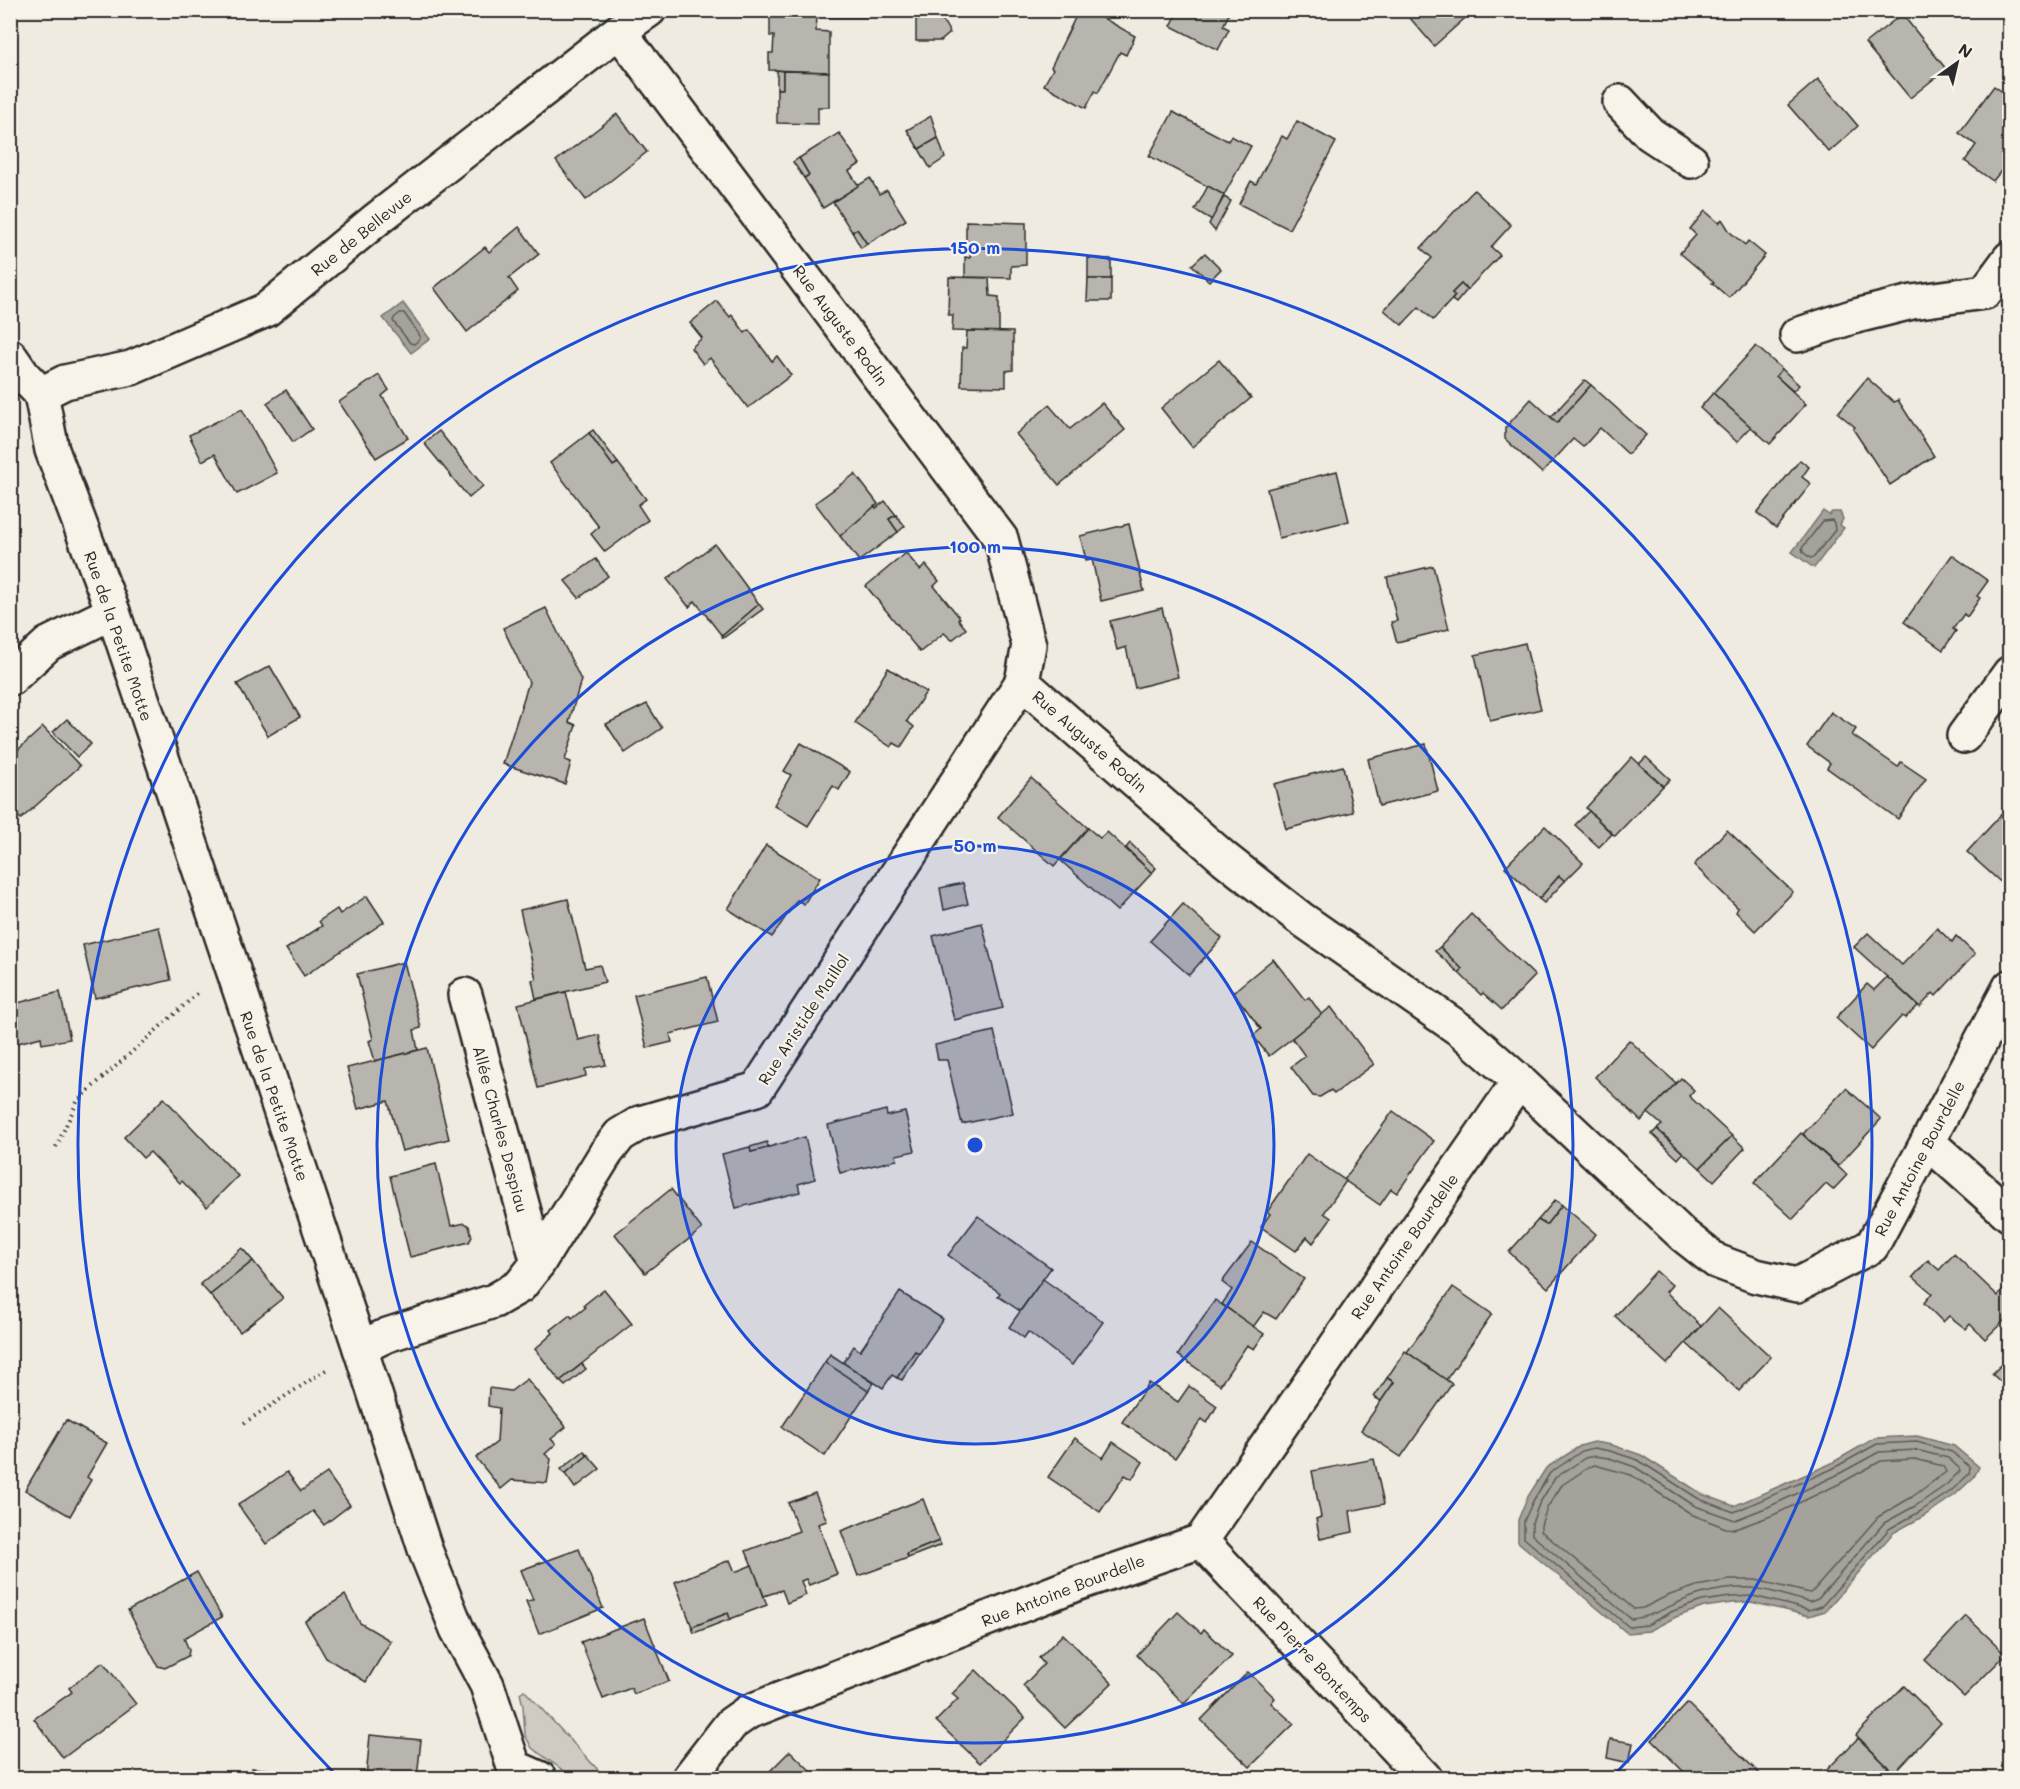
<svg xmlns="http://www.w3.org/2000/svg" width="2020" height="1789" viewBox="0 0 2020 1789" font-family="Mali,sans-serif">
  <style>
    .green { fill: #cfcbc2; stroke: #7d7b76; stroke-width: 1.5 }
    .water { fill: #a4a29a; stroke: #74726e; stroke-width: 1.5 }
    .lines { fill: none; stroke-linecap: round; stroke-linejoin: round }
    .shore { stroke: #5b5b57; stroke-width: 1.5 }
    .building { fill: #b8b5ae; stroke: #2b2b2b; stroke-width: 1.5 }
    .minor-casing { stroke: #2b2b2b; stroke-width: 38 }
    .path { stroke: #2b2b2b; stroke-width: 4; stroke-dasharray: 1.5 4.5; stroke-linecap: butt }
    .minor { stroke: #f7f3e8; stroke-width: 33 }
    .ring { fill: none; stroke: #1d4ed8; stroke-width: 3 }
    .labels { text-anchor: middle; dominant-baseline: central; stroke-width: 4.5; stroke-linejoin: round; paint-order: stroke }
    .street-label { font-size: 16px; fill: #2b2b2b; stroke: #f7f3e8 }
    .centre { fill: #1d4ed8; stroke: #f7f3e8; stroke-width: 3 }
    .ring-label { font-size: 18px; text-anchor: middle; font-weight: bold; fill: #1d4ed8; stroke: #f7f3e8; stroke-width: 4.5; stroke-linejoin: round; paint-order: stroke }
  </style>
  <rect width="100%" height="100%" fill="#efebe0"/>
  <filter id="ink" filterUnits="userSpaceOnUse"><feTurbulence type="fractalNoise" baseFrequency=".0167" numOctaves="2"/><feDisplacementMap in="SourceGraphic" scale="12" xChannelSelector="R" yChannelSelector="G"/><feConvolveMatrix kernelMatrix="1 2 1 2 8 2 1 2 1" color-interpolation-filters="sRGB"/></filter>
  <g filter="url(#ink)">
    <polygon class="green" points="524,1690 599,1771 601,1778 574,1778 532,1748 525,1735 523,1706 520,1693"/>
    <g class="water">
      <polygon points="403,303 430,339 411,353 383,318"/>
      <polygon points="1823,511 1829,515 1832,512 1840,512 1843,519 1840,525 1844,528 1814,568 1792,552"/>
      <polygon points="1917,1436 1954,1446 1979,1467 1974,1477 1955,1495 1924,1516 1893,1533 1825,1611 1809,1616 1751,1602 1732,1603 1704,1607 1676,1617 1649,1631 1627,1633 1518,1542 1518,1520 1527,1498 1546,1468 1580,1446 1594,1442 1612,1445 1641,1455 1702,1494 1734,1506 1830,1464 1875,1438"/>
    </g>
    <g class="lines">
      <g class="shore">
        <polygon points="400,313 404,313 420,336 420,339 414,344 410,343 393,321 394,318"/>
        <polygon points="1832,520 1834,523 1835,530 1814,557 1810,558 1803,552 1802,548 1823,521"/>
        <polygon points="1917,1442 1952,1452 1970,1467 1969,1474 1951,1491 1921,1511 1889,1529 1822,1606 1809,1610 1753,1596 1731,1597 1702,1601 1673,1611 1647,1625 1629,1627 1524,1538 1524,1521 1533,1501 1550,1473 1582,1451 1594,1448 1610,1451 1638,1460 1699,1499 1734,1512 1832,1469 1877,1444"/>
        <path d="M 1916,1450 L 1948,1458 L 1959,1468 L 1960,1471 L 1946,1485 L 1917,1505 L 1884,1523 L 1818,1599 L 1810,1602 C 1791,1598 1771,1589 1751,1588 C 1735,1587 1716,1590 1701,1594 C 1677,1600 1656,1617 1631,1619 L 1532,1535 L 1532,1523 L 1539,1504 L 1555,1478 L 1585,1458 L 1594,1456 L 1609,1458 L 1635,1467 L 1695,1506 L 1735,1520 L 1768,1507 L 1835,1476 L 1879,1452 Z"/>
        <polygon points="1915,1459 1943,1466 1946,1472 1912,1497 1878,1517 1813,1591 1810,1593 1756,1580 1729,1580 1697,1586 1667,1596 1643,1608 1634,1609 1541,1531 1541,1525 1547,1508 1562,1485 1589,1467 1595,1465 1631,1475 1693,1515 1726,1528 1735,1529 1771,1516 1839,1484 1881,1461"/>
      </g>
    </g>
    <g class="building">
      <rect x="822" y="10" width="46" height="7"/>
      <polygon points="916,10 936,10 942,19 916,19"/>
      <polygon points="1079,10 1089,10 1135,36 1126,55 1120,52 1098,93 1095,91 1086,108 1044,85 1053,69 1051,67"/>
      <polygon points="1179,10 1231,10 1223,26 1229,29 1218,50 1171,26"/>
      <polygon points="1403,10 1472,10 1473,11 1434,46"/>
      <polygon points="1902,14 1946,69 1910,98 1865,43"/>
      <polygon points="770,16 817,17 816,31 829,32 829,72 769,70 769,53 773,53 774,36 770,36"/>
      <polygon points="916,19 942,19 950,33 941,41 916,41"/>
      <polygon points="777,70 783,71 783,89 777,89"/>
      <polygon points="783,71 829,72 829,107 818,107 818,124 777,123 777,89 783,89"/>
      <polygon points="1818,79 1858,126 1829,152 1788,105"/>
      <polygon points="1994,86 2010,97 2010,170 2004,167 1993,181 1965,161 1976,145 1959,133"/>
      <polygon points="1173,112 1228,141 1231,136 1251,146 1224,195 1149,156"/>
      <polygon points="617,114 647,152 586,200 556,161"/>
      <polygon points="931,116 938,138 919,149 907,130"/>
      <polygon points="1297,121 1336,142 1289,229 1239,204 1251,181 1256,184 1282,136 1287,139"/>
      <polygon points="839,133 860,164 849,171 859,186 823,208 804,178 809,175 799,158"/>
      <polygon points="938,138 945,158 930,168 919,149"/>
      <polygon points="799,158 809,175 804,178 793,162"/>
      <polygon points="870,178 879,194 887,190 906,220 867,244 857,229 852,232 833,202"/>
      <polygon points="1208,186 1224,195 1212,220 1195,210"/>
      <polygon points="1474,190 1511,225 1491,247 1500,255 1467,290 1461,284 1452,293 1455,296 1433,320 1419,307 1402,325 1384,310 1432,258 1421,248"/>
      <polygon points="1224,197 1231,201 1215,231 1209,224"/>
      <polygon points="1705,211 1719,223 1722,219 1730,232 1745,245 1748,241 1765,255 1729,298 1712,283 1714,282 1680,253 1696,235 1690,229"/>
      <polygon points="966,221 1026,223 1026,265 1011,266 1011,278 965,277 965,257 970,258 971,242 966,241"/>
      <polygon points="519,227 539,254 509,278 518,291 467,332 434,288 485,247 489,252"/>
      <polygon points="857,229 867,244 861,248 852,232"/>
      <polygon points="1205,253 1221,269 1209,281 1192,265"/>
      <polygon points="1088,258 1111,259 1111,279 1088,279"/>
      <polygon points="949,277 989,278 990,296 999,297 999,332 952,331 953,315 948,315"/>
      <polygon points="1088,279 1111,279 1111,301 1087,301"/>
      <polygon points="1461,284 1467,290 1456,303 1452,300 1455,296 1452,293"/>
      <polygon points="717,301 730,317 732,315 745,333 749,330 772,361 777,356 791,375 748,408 710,358 703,364 691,348 702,338 690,323"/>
      <polygon points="967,331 1013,332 1013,370 1006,371 1006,387 961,386 962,348 966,348"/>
      <polygon points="1756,346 1782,369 1776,376 1806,404 1770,444 1713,393"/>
      <polygon points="1219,360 1251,398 1192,447 1161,408"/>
      <polygon points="1782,369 1799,385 1793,391 1776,376"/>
      <polygon points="379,375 389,390 382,396 408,438 376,458 339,402"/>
      <polygon points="1867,378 1894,402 1898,400 1934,456 1890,485 1853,429 1855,427 1838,413"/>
      <polygon points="1585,380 1591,385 1557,423 1551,417"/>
      <polygon points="1591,385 1646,435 1628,454 1600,428 1583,447 1573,439 1542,473 1505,439 1505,428 1531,399 1557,423"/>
      <polygon points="286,390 312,429 293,442 267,403"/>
      <polygon points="1713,393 1751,427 1737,442 1700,408"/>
      <polygon points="1102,403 1125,430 1059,485 1016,434 1049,405 1070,429"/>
      <polygon points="242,409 277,473 237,494 215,454 202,461 189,435"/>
      <polygon points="593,430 618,463 613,466 589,433"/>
      <polygon points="439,431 483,486 469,498 424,443"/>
      <polygon points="589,433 613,466 618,463 646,499 638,505 648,520 605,552 591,534 599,527 550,463"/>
      <polygon points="1800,460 1809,467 1802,477 1811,484 1776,528 1757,513"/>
      <polygon points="1337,471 1349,521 1279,538 1267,489"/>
      <polygon points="855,474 878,504 840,536 815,503"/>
      <polygon points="885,501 896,515 889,519 898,532 859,561 840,536 875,506 876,508"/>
      <polygon points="896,515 905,526 898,532 889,519"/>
      <polygon points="1129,524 1144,591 1101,601 1092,559 1086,560 1080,536"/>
      <polygon points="715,544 759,604 722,636 695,601 689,607 667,579"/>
      <polygon points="906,553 920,570 926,565 939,581 934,586 960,618 958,619 966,629 952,640 944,633 920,652 866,586"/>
      <polygon points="1952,555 1988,581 1977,596 1980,598 1967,617 1964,614 1953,629 1956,631 1943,650 1904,622"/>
      <polygon points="596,559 608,576 579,598 565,581"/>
      <polygon points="1433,566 1449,629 1397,642 1391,622 1397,621 1387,577"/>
      <polygon points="759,604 763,609 723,638 722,636"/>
      <polygon points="546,608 581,680 569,722 576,725 565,760 571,762 565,784 503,764 529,682 503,628"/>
      <polygon points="1162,608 1178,677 1135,688 1126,647 1117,650 1110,621"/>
      <polygon points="1525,643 1541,709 1490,721 1475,655"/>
      <polygon points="270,666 300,717 268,736 237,684"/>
      <polygon points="888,668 926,692 907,721 914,727 901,747 894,743 891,747 855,723"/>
      <polygon points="647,704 662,728 625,753 606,724"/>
      <polygon points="1831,712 1856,729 1852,735 1898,767 1901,762 1926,779 1898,819 1827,768 1830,763 1807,746"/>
      <polygon points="67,719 91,744 77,757 53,732"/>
      <polygon points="43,727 80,766 21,819 10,808 10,757"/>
      <polygon points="801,743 850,772 839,790 833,786 808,826 774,805 791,775 784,771"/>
      <polygon points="1426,744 1438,791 1379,806 1368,759"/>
      <polygon points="1632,757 1663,786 1615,836 1586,808"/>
      <polygon points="1646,757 1670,779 1663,786 1639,764"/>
      <polygon points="1343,766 1353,812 1286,829 1274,784"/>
      <polygon points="1031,778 1088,828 1054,866 998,817"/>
      <polygon points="2010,805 2010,882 2005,886 1967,852"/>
      <polygon points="1589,811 1612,834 1599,847 1575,825"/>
      <polygon points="1545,826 1583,863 1565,881 1559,876 1539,899 1505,867"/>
      <polygon points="1088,828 1100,838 1107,832 1152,873 1117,911 1060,860"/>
      <polygon points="1727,830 1793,892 1755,931 1736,912 1738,908 1694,865"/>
      <polygon points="1130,843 1156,868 1152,873 1126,848"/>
      <polygon points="766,845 820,878 804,904 797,900 772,937 728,909"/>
      <polygon points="1559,876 1565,881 1544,903 1539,899"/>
      <polygon points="963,883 968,904 944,910 940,888"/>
      <polygon points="367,896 384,922 304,976 286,949 322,926 319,921 337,909 340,914"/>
      <polygon points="568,899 585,968 600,965 605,982 536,999 532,980 536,979 520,910"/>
      <polygon points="1183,904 1222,938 1189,975 1150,941"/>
      <polygon points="1471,914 1535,976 1502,1010 1483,993 1481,995 1459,973 1462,969 1440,947"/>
      <polygon points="982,923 1003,1008 954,1020 933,936"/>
      <polygon points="159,927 171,980 95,998 83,945"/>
      <polygon points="1937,928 1952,942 1956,936 1975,954 1936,996 1933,993 1920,1007 1854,947 1868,933 1902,965"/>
      <polygon points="1440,947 1462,969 1459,973 1435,951"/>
      <polygon points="1273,959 1305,1000 1309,997 1322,1015 1269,1056 1253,1036 1261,1029 1233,992"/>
      <polygon points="404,962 421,1028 414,1030 418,1050 375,1061 369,1041 373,1039 357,974"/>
      <polygon points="707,977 718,1022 670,1034 672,1042 647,1048 634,995"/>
      <polygon points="1887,977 1918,1006 1905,1018 1902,1016 1871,1050 1836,1018 1867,984 1874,990"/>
      <polygon points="60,992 70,1039 42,1044 41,1037 10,1045 10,1005"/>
      <polygon points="566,992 578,1040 599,1035 606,1065 585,1069 586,1076 538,1088 518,1004"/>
      <polygon points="1331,1007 1374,1064 1334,1094 1331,1090 1320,1097 1313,1096 1291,1067 1305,1056 1292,1038"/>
      <polygon points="994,1031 1013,1113 962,1124 947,1060 938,1060 935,1045"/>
      <polygon points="1629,1040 1676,1083 1641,1121 1595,1077"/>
      <polygon points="427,1048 449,1139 402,1151 388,1101 358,1109 347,1068"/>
      <polygon points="1681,1078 1694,1090 1689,1096 1732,1136 1700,1168 1657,1129 1662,1125 1648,1113"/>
      <polygon points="1846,1088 1881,1119 1838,1166 1803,1134"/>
      <polygon points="164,1098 238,1176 207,1207 182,1181 180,1183 150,1152 143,1158 124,1137"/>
      <polygon points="886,1110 887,1116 905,1112 915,1151 896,1155 897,1160 840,1173 828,1125"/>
      <polygon points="1393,1111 1434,1141 1397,1193 1391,1189 1380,1205 1344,1180"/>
      <polygon points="1657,1129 1683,1153 1678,1159 1652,1134"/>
      <polygon points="1801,1133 1847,1175 1833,1190 1826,1184 1793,1219 1754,1183"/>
      <polygon points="1732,1136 1745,1148 1714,1181 1700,1168"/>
      <polygon points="805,1137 815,1179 798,1184 800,1192 736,1208 722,1154 750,1147 751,1152"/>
      <polygon points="767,1142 768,1148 751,1152 750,1147"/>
      <polygon points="1307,1154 1346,1181 1324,1213 1331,1218 1313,1243 1307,1237 1296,1251 1261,1227 1270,1214 1267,1212"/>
      <polygon points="436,1164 451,1226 465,1223 469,1226 472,1237 469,1242 410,1257 390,1176"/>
      <polygon points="671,1189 702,1229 645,1273 615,1234"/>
      <polygon points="1555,1200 1562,1205 1546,1225 1538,1220"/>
      <polygon points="1562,1205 1596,1234 1548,1288 1509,1252 1538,1220 1546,1225"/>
      <polygon points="978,1216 1051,1268 1020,1311 998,1296 1000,1293 948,1255"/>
      <polygon points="1252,1242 1304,1279 1276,1319 1264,1312 1253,1327 1222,1304 1232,1290 1222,1282"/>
      <polygon points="242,1248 253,1261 210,1295 200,1284"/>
      <polygon points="1954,1254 1998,1296 2003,1290 2010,1297 2010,1315 1985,1339 1970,1324 1966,1329 1949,1316 1943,1322 1924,1303 1932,1293 1913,1277 1928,1260 1939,1270"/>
      <polygon points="253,1261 283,1298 240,1332 210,1295"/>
      <polygon points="1656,1271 1672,1285 1666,1292 1701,1326 1667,1364 1615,1316"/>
      <polygon points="1043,1279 1103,1322 1072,1365 1028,1332 1024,1338 1009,1327"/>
      <polygon points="1453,1287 1492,1314 1446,1380 1407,1352"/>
      <polygon points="604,1289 632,1324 560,1381 535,1349 553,1333 551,1330 570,1315 572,1318 585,1308 584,1305"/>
      <polygon points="900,1292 943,1319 919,1354 915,1351 897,1378 892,1375 883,1388 843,1363 854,1346 860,1351"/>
      <polygon points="1215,1300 1264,1334 1254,1349 1247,1345 1220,1385 1178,1355"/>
      <polygon points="1718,1308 1771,1357 1739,1391 1686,1343"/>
      <polygon points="915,1351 919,1354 902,1380 897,1378"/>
      <polygon points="1405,1351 1452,1384 1401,1457 1361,1430 1394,1382 1387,1378"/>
      <polygon points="830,1354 874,1383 868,1391 825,1362"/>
      <polygon points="2010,1356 2010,1390 1992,1374"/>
      <polygon points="825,1362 868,1391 825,1456 782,1427"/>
      <polygon points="582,1364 586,1369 565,1386 560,1381"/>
      <polygon points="1387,1378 1394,1382 1381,1401 1374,1397"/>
      <polygon points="527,1379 566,1427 551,1439 556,1444 545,1454 551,1459 547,1483 512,1480 501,1489 476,1458 497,1442 499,1408 488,1406 489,1388 511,1391"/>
      <polygon points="1149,1383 1178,1402 1189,1386 1217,1406 1207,1423 1202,1419 1175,1458 1122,1422"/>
      <polygon points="66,1420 107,1443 87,1477 91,1480 70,1516 25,1490"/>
      <polygon points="1075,1438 1103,1458 1113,1442 1143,1462 1132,1479 1125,1475 1100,1512 1048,1477"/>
      <polygon points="584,1451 588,1455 565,1474 561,1469"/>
      <polygon points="588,1455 600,1469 575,1488 565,1474"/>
      <polygon points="1374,1459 1384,1504 1350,1511 1353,1532 1320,1539 1316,1519 1321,1517 1312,1471"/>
      <polygon points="287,1472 301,1491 327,1473 350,1505 324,1525 313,1511 266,1544 238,1505"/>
      <polygon points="815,1493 827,1521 818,1524 837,1574 809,1585 806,1579 801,1581 806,1595 787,1603 782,1590 764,1596 746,1551 799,1531 788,1503"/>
      <polygon points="923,1499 939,1541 907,1554 908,1558 858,1576 841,1531"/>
      <polygon points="939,1541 941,1545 908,1558 907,1554"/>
      <polygon points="579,1549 603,1608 539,1634 526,1601 533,1600 521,1570"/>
      <polygon points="730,1560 735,1572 752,1565 767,1605 730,1619 728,1613 692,1627 675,1582"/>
      <polygon points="197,1572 222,1617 184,1638 189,1650 188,1656 165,1668 158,1666 128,1610"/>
      <polygon points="345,1595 360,1623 391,1641 366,1682 326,1658 305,1621"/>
      <polygon points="1178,1612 1201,1633 1204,1629 1232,1656 1184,1704 1137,1655"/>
      <polygon points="728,1613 730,1619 694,1633 692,1627"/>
      <polygon points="1966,1616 2006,1654 1964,1697 1925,1660"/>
      <polygon points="644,1618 669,1681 634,1694 631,1688 603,1699 581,1642"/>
      <polygon points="1063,1634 1112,1683 1065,1728 1023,1686 1044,1664 1039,1658"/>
      <polygon points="103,1662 136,1704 63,1758 34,1719 72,1692 69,1688"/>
      <polygon points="976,1670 1025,1718 980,1763 936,1721 958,1699 952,1694"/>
      <polygon points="1248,1672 1275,1698 1271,1703 1294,1724 1250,1767 1201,1720"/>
      <polygon points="1904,1686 1941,1723 1894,1773 1856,1735"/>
      <polygon points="1687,1703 1760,1774 1756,1778 1690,1778 1652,1740"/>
      <polygon points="370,1735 421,1740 417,1778 366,1778"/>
      <polygon points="1858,1738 1888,1767 1877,1778 1819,1778"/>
      <polygon points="1610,1739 1633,1743 1629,1763 1607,1758"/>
      <polygon points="790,1751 818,1778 763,1778"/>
      <polygon points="252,1768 272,1770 271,1778 184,1778 185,1770 250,1776"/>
    </g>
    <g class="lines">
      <g class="minor-casing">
        <g id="minor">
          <polyline points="619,31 1001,539 1029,645 1022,682 1225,859 1300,918 1462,1031 1519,1081"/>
          <polyline points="1620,102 1650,134 1691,161"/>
          <polyline points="1797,335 1852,317 1912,302 1985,292 2010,258"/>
          <polyline points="10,356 23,375 41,394"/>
          <polyline points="41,394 52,450 113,612 360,1348 426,1552 457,1629 487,1685 514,1767 539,1778"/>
          <polyline points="41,394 65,382 131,368 266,310 377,219 619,31 649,10"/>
          <polyline points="10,679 48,644 113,612"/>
          <polyline points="1964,736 2010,673"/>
          <polyline points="465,995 538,1263"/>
          <polyline points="1928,1142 2010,1215"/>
          <polyline points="360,1348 387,1335 494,1301 520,1286 538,1263 606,1153 620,1135 640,1123 757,1089 1022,682"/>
          <polyline points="1201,1541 1425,1778"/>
          <polyline points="689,1778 731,1724 748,1712 1076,1584 1201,1541 1519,1081 1683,1235 1716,1261 1756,1276 1797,1285 1872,1246 2010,987"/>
        </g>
      </g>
      <g class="path">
        <polyline points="56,1147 78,1100 200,991"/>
        <polyline points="244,1423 329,1368"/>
      </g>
      <use href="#minor" class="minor"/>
    </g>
  </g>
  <circle cx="975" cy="1145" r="299" fill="#1d4ed8" fill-opacity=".12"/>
  <g class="ring">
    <circle cx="975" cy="1145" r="299"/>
    <circle cx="975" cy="1145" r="598"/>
    <path d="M335 1774A897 897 0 1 1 1615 1774"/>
  </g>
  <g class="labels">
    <g class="street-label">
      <text transform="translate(361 233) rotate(-39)">Rue de Bellevue</text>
      <text transform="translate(841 325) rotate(53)">Rue Auguste Rodin</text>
      <text transform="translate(119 636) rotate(71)">Rue de la Petite Motte</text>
      <text transform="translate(1090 741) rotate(41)">Rue Auguste Rodin</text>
      <text transform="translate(803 1019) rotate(-57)">Rue Aristide Maillol</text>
      <text transform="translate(275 1096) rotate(71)">Rue de la Petite Motte</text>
      <text transform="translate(501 1129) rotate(75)">Allée Charles Despiau</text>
      <text transform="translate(1919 1158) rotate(-62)">Rue Antoine Bourdelle</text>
      <text transform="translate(1404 1246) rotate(-55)">Rue Antoine Bourdelle</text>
      <text transform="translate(1063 1590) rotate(-21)">Rue Antoine Bourdelle</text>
      <text transform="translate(1313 1659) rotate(47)">Rue Pierre Bontemps</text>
    </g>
  </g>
  <circle cx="975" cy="1145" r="9" class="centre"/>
  <g class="ring-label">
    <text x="975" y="254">150 m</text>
    <text x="975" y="553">100 m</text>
    <text x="975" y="852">50 m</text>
  </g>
  <rect width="2020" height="1789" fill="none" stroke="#f7f3e8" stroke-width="36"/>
  <rect x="18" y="18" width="1984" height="1753" fill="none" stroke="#2b2b2b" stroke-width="2" filter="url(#ink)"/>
  <g transform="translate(1957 63) rotate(34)" stroke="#f7f3e8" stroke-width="4.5" paint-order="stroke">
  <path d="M0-4.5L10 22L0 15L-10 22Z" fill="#2b2b2b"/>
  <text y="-9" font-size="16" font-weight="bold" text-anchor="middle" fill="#2b2b2b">N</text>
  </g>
</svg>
